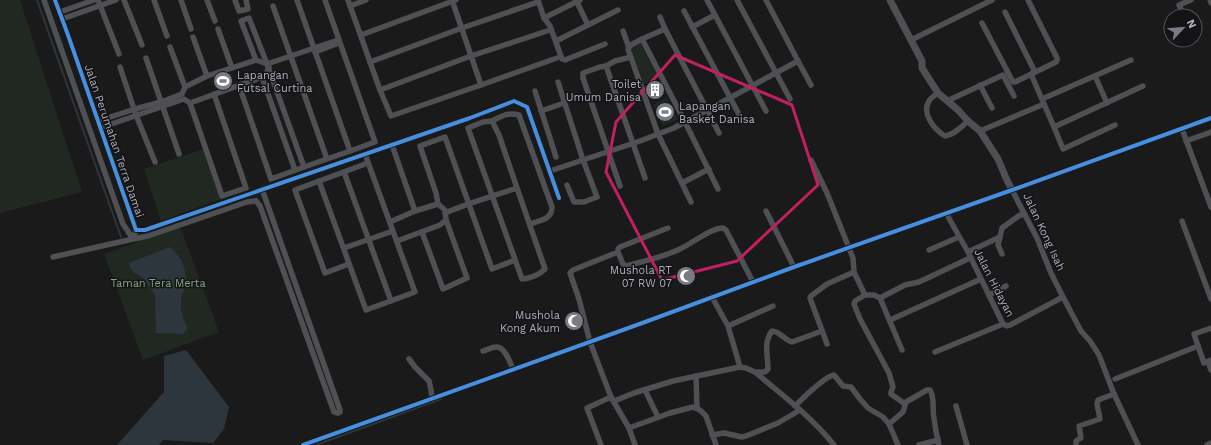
<svg xmlns="http://www.w3.org/2000/svg" width="1211" height="445" viewBox="0 0 1211 445" font-family="'Work Sans',sans-serif">
  <style>
    .green { fill: #202821 }
    .water { fill: #2d363d }
    .lines { fill: none; stroke-linecap: round; stroke-linejoin: round }
    .stream { stroke: #2d363d; stroke-width: 2 }
    .minor { stroke: #4e5053; stroke-width: 5.5 }
    .tertiary { stroke: #4e5053; stroke-width: 7 }
    .cycleway-casing { stroke: #141416; stroke-width: 6 }
    .cycleway { stroke: #468fdf; stroke-width: 4 }
    .marked { fill: none; stroke: #c12060; stroke-width: 3; stroke-linejoin: round }
    .labels { text-anchor: middle; dominant-baseline: central; stroke-width: 3; stroke-linejoin: round; paint-order: stroke }
    .poi-label { font-size: 11px; fill: #acb1bb; stroke: #141416; text-anchor: end }
    .street-label { font-size: 11px; fill: #acb1bb; stroke: #141416 }
    .park-label { font-size: 11px; fill: #83a683; stroke: #141416 }
  </style>
  <rect width="100%" height="100%" fill="#1a1a1a"/>
  <g class="green">
    <polygon points="0,0 20,0 82,192 0,213"/>
    <polygon points="640,43 658,77 643,84 631,48"/>
    <polygon points="231,73 234,82 215,89 211,80"/>
    <polygon points="667,98 678,119 663,126 653,105"/>
    <polygon points="204,149 221,199 161,221 144,169"/>
    <polygon points="180,226 219,332 143,360 104,254"/>
  </g>
  <g class="water">
    <path d="M 170,247 C 182,256 188,272 185,286 C 184,292 181,296 181,302 C 180,312 184,320 188,329 L 183,334 L 156,333 L 155,295 L 144,279 L 135,273 L 131,269 L 129,263 Z"/>
    <polygon points="186,350 229,407 224,429 213,443 163,440 159,445 117,445 164,392 164,356"/>
  </g>
  <g class="lines">
    <g class="stream">
      <polyline points="37,0 121,237"/>
      <polyline points="316,445 441,399"/>
    </g>
    <g class="minor">
      <polyline points="44,0 123,224 133,239 148,236 247,202 256,201"/>
      <polyline points="55,0 68,35 136,230 145,230 470,118 514,101 527,107 559,198"/>
      <polyline points="98,0 119,54"/>
      <polyline points="124,0 142,45"/>
      <polyline points="154,0 167,36"/>
      <polyline points="181,0 191,29"/>
      <polyline points="207,0 215,21"/>
      <polyline points="235,0 239,11 248,9 246,0"/>
      <polyline points="297,0 350,151 327,159"/>
      <polyline points="325,0 375,142 350,151"/>
      <polyline points="348,0 380,90 391,116 481,85 557,58"/>
      <polyline points="452,0 481,85"/>
      <polyline points="538,0 544,18 550,26 562,59 565,60 605,44"/>
      <polyline points="576,0 588,25"/>
      <polyline points="707,0 766,111"/>
      <polyline points="737,0 790,99"/>
      <polyline points="1210,0 1211,3"/>
      <polyline points="273,6 327,159 304,167"/>
      <polyline points="350,6 366,0"/>
      <polyline points="684,11 742,120"/>
      <polyline points="60,12 94,0"/>
      <polyline points="1005,12 1035,72"/>
      <polyline points="1184,16 1179,5 1191,0"/>
      <polyline points="660,17 665,29"/>
      <polyline points="544,18 580,0"/>
      <polyline points="62,19 116,0"/>
      <polyline points="982,23 1013,82 1015,82 1056,62 1057,60 1057,58 1028,0"/>
      <polyline points="692,27 715,15"/>
      <polyline points="218,29 232,68"/>
      <polyline points="623,31 629,48"/>
      <polyline points="361,35 456,0"/>
      <polyline points="193,37 207,76"/>
      <polyline points="642,39 629,46 628,49 629,52 658,134 691,202"/>
      <polyline points="911,40 992,0"/>
      <polyline points="556,41 618,10"/>
      <polyline points="170,47 185,87"/>
      <polyline points="315,52 339,43"/>
      <polyline points="631,57 615,61 606,66 645,178"/>
      <polyline points="146,58 179,154"/>
      <polyline points="798,61 811,85"/>
      <polyline points="370,62 462,28 538,2"/>
      <polyline points="606,66 600,67 583,73 583,78 620,186"/>
      <polyline points="120,67 136,115 155,162"/>
      <polyline points="1031,74 1054,127 1143,86"/>
      <polyline points="1095,76 1107,103"/>
      <polyline points="262,77 295,170"/>
      <polyline points="558,82 583,160 597,197 584,202 574,202 567,185"/>
      <polyline points="239,85 271,179 304,167 267,64 249,18 241,21 256,60"/>
      <polyline points="980,85 992,108"/>
      <polyline points="380,90 471,56 547,31"/>
      <polyline points="535,91 556,157"/>
      <path d="M 938,93 C 935,95 931,98 929,101 C 921,114 935,130 945,136 C 954,135 961,127 968,121"/>
      <polyline points="1042,99 1131,60"/>
      <polyline points="947,101 1003,75 1014,96"/>
      <polyline points="190,103 222,196 246,188 214,94"/>
      <polyline points="541,111 564,103"/>
      <polyline points="98,121 135,109 161,102 182,94 185,87 207,76 256,60 267,64 338,40"/>
      <path d="M 492,121 C 502,116 508,112 519,115 L 552,207 C 552,220 540,220 530,224"/>
      <polyline points="1054,127 1063,149 1115,125"/>
      <polyline points="100,128 184,99 190,103 265,76 269,67"/>
      <polyline points="1182,129 1211,207"/>
      <polyline points="980,131 1044,104"/>
      <polyline points="1186,141 1211,132"/>
      <polyline points="811,160 827,193 853,258 854,272 865,295 855,301 854,304 860,319 889,373 893,387 891,392 891,394 905,404"/>
      <polyline points="550,171 640,141 674,128 798,61 766,0"/>
      <polyline points="344,172 391,301"/>
      <polyline points="319,181 366,310 415,292 365,154"/>
      <polyline points="682,183 709,169"/>
      <polyline points="718,189 685,122 642,39 665,29 719,133"/>
      <polyline points="1012,190 1037,238 1051,273 1063,297 1081,331 1090,341 1099,355 1114,394 1138,445"/>
      <polyline points="256,201 260,206 334,412 338,413 340,412 340,410 262,189"/>
      <polyline points="438,204 436,193 420,146 445,137 492,269 515,260"/>
      <polyline points="766,211 794,267"/>
      <path d="M 445,213 C 469,203 493,196 517,188 L 545,269 C 539,275 532,278 522,279 L 468,128 L 483,122 L 492,121 L 499,135 L 517,188"/>
      <polyline points="946,213 968,252 1003,324 1007,326 1010,325 1063,297"/>
      <polyline points="1182,221 1211,299"/>
      <polyline points="390,222 415,211 392,145"/>
      <polyline points="422,232 443,289 467,278 446,220"/>
      <polyline points="1000,237 1002,228 1020,215 1025,215"/>
      <polyline points="397,241 440,225 446,220 445,210 438,204 415,211"/>
      <polyline points="344,248 393,231"/>
      <polyline points="929,250 959,237"/>
      <path d="M 618,252 L 623,264 L 626,266 C 644,261 665,257 682,248 C 694,242 711,228 723,228 L 726,230 L 753,282"/>
      <polyline points="968,252 1000,237 998,245 1002,254"/>
      <polyline points="53,257 133,239 136,230"/>
      <polyline points="349,264 325,273 295,190 368,163"/>
      <polyline points="865,295 874,295 880,298 902,350"/>
      <polyline points="989,295 1006,286"/>
      <polyline points="712,297 728,326 740,367"/>
      <polyline points="880,298 905,285 919,282 970,258"/>
      <polyline points="890,320 981,279"/>
      <polyline points="728,326 773,306"/>
      <polyline points="827,344 810,298 811,296 827,284 854,272"/>
      <polyline points="1198,346 1194,334 1211,328"/>
      <path d="M 483,351 C 487,350 492,347 496,347 C 505,346 510,363 513,369"/>
      <polyline points="935,352 1003,324"/>
      <polyline points="409,359 415,367 429,381 431,390 432,399"/>
      <polyline points="1208,362 1211,370"/>
      <path d="M 755,372 L 765,372 L 768,369 C 768,355 763,343 772,331 C 780,331 784,340 792,342 L 822,331"/>
      <polyline points="696,376 697,408"/>
      <polyline points="1115,379 1198,346 1204,363 1211,360"/>
      <polyline points="645,390 658,417"/>
      <path d="M 614,401 L 634,393 L 673,381 L 740,367 L 746,368 L 755,372 C 782,395 812,417 834,445"/>
      <path d="M 795,406 C 803,398 824,377 834,375 L 843,386 L 851,387 L 860,399 L 868,408 L 883,417 L 889,424 L 898,445"/>
      <polyline points="956,406 967,445"/>
      <path d="M 889,424 L 903,412 L 906,402 L 927,390 L 930,390 C 935,397 932,410 934,418 C 935,426 936,433 938,440"/>
      <polyline points="629,428 670,413 693,407 700,410 706,416 716,445"/>
      <polyline points="712,435 724,433 742,437 746,436 778,423 800,410"/>
      <polyline points="303,445 645,322 794,267 1012,190 1211,118"/>
      <polyline points="601,445 587,408 611,397"/>
      <polyline points="635,445 629,428 611,397 590,342 579,299 570,273 573,270 618,252 618,249 620,247 668,228"/>
      <polyline points="919,445 938,440 939,445"/>
      <polyline points="1076,445 1076,441 1081,438 1079,426 1100,419 1097,404 1098,400 1114,394"/>
      <polyline points="1207,445 1211,443"/>
    </g>
    <polyline class="tertiary" points="890,0 922,61 922,68 938,93 958,110 968,121 980,131 998,159 1006,178 1012,190"/>
    <g class="cycleway-casing">
      <g id="cycleway">
        <polyline points="55,0 68,35 136,230 145,230 470,118 514,101 527,107 559,198"/>
        <polyline points="303,445 645,322 794,267 1012,190 1211,118"/>
      </g>
    </g>
    <use href="#cycleway" class="cycleway"/>
  </g>
  <path class="marked" d="M 675,55 L 792,105 L 818,185 L 737,261 L 662,280 L 606,172 L 616,122 Z"/>
  <defs>
    <g id="stadium-disc" transform="scale(1)"><circle r="9.5" fill="#797c83" stroke="#141416"/><path d="M0-5a6.5 5 0 1 0 0 10a6.5 5 0 1 0 0-10ZM-3.5-1.8h7v3.6h-7Z" fill="#fff"/></g>
    <g id="building-disc" transform="scale(1)"><circle r="9.5" fill="#797c83" stroke="#141416"/><path d="M-4-6H4V6H1V3H-1V6H-4ZM-2.5-4.3h1.7v1.8h-1.7ZM.8-4.3h1.7v1.8H.8ZM-2.5-1h1.7V.8h-1.7ZM.8-1h1.7V.8H.8Z" fill="#fff"/></g>
    <g id="mosque-disc" transform="scale(1)"><circle r="9.5" fill="#797c83" stroke="#141416"/><path d="M3.5-4.9A6 6 0 1 0 3.5 4.9A5 5 0 1 1 3.5-4.9Z" fill="#fff"/></g>
  </defs>
  <g fill-rule="evenodd">
    <use href="#stadium-disc" x="223" y="81"/>
    <use href="#building-disc" x="655" y="90"/>
    <use href="#stadium-disc" x="665" y="112"/>
    <use href="#mosque-disc" x="686" y="276"/>
    <use href="#mosque-disc" x="574" y="321"/>
  </g>
  <g class="labels">
    <g class="poi-label">
      <text x="237" y="75" text-anchor="start">Lapangan<tspan x="237" dy="13">Futsal Curtina</tspan></text>
      <text x="641" y="84">Toilet<tspan x="641" dy="13">Umum Danisa</tspan></text>
      <text x="679" y="106" text-anchor="start">Lapangan<tspan x="679" dy="13">Basket Danisa</tspan></text>
      <text x="672" y="270">Mushola RT<tspan x="672" dy="13">07 RW 07</tspan></text>
      <text x="560" y="315">Mushola<tspan x="560" dy="13">Kong Akum</tspan></text>
    </g>
    <g class="street-label">
      <text transform="translate(114 141) rotate(71)">Jalan Perumahan Terra Damai</text>
      <text transform="translate(1044 232) rotate(65)">Jalan Kong Isah</text>
      <text transform="translate(994 283) rotate(63)">Jalan Hidayan</text>
    </g>
    <g class="park-label">
      <text x="158" y="283">Taman Tera Merta</text>
    </g>
  </g>
  <g transform="translate(1183 28) rotate(64)"><circle r="19" fill="#141416" stroke="#515358"/>
  <path d="M0-3L7 15L0 10L-7 15Z" fill="#797c83"/>
  <text y="-6" font-size="11" font-weight="bold" text-anchor="middle" fill="#acb1bb">N</text>
  </g>
</svg>
